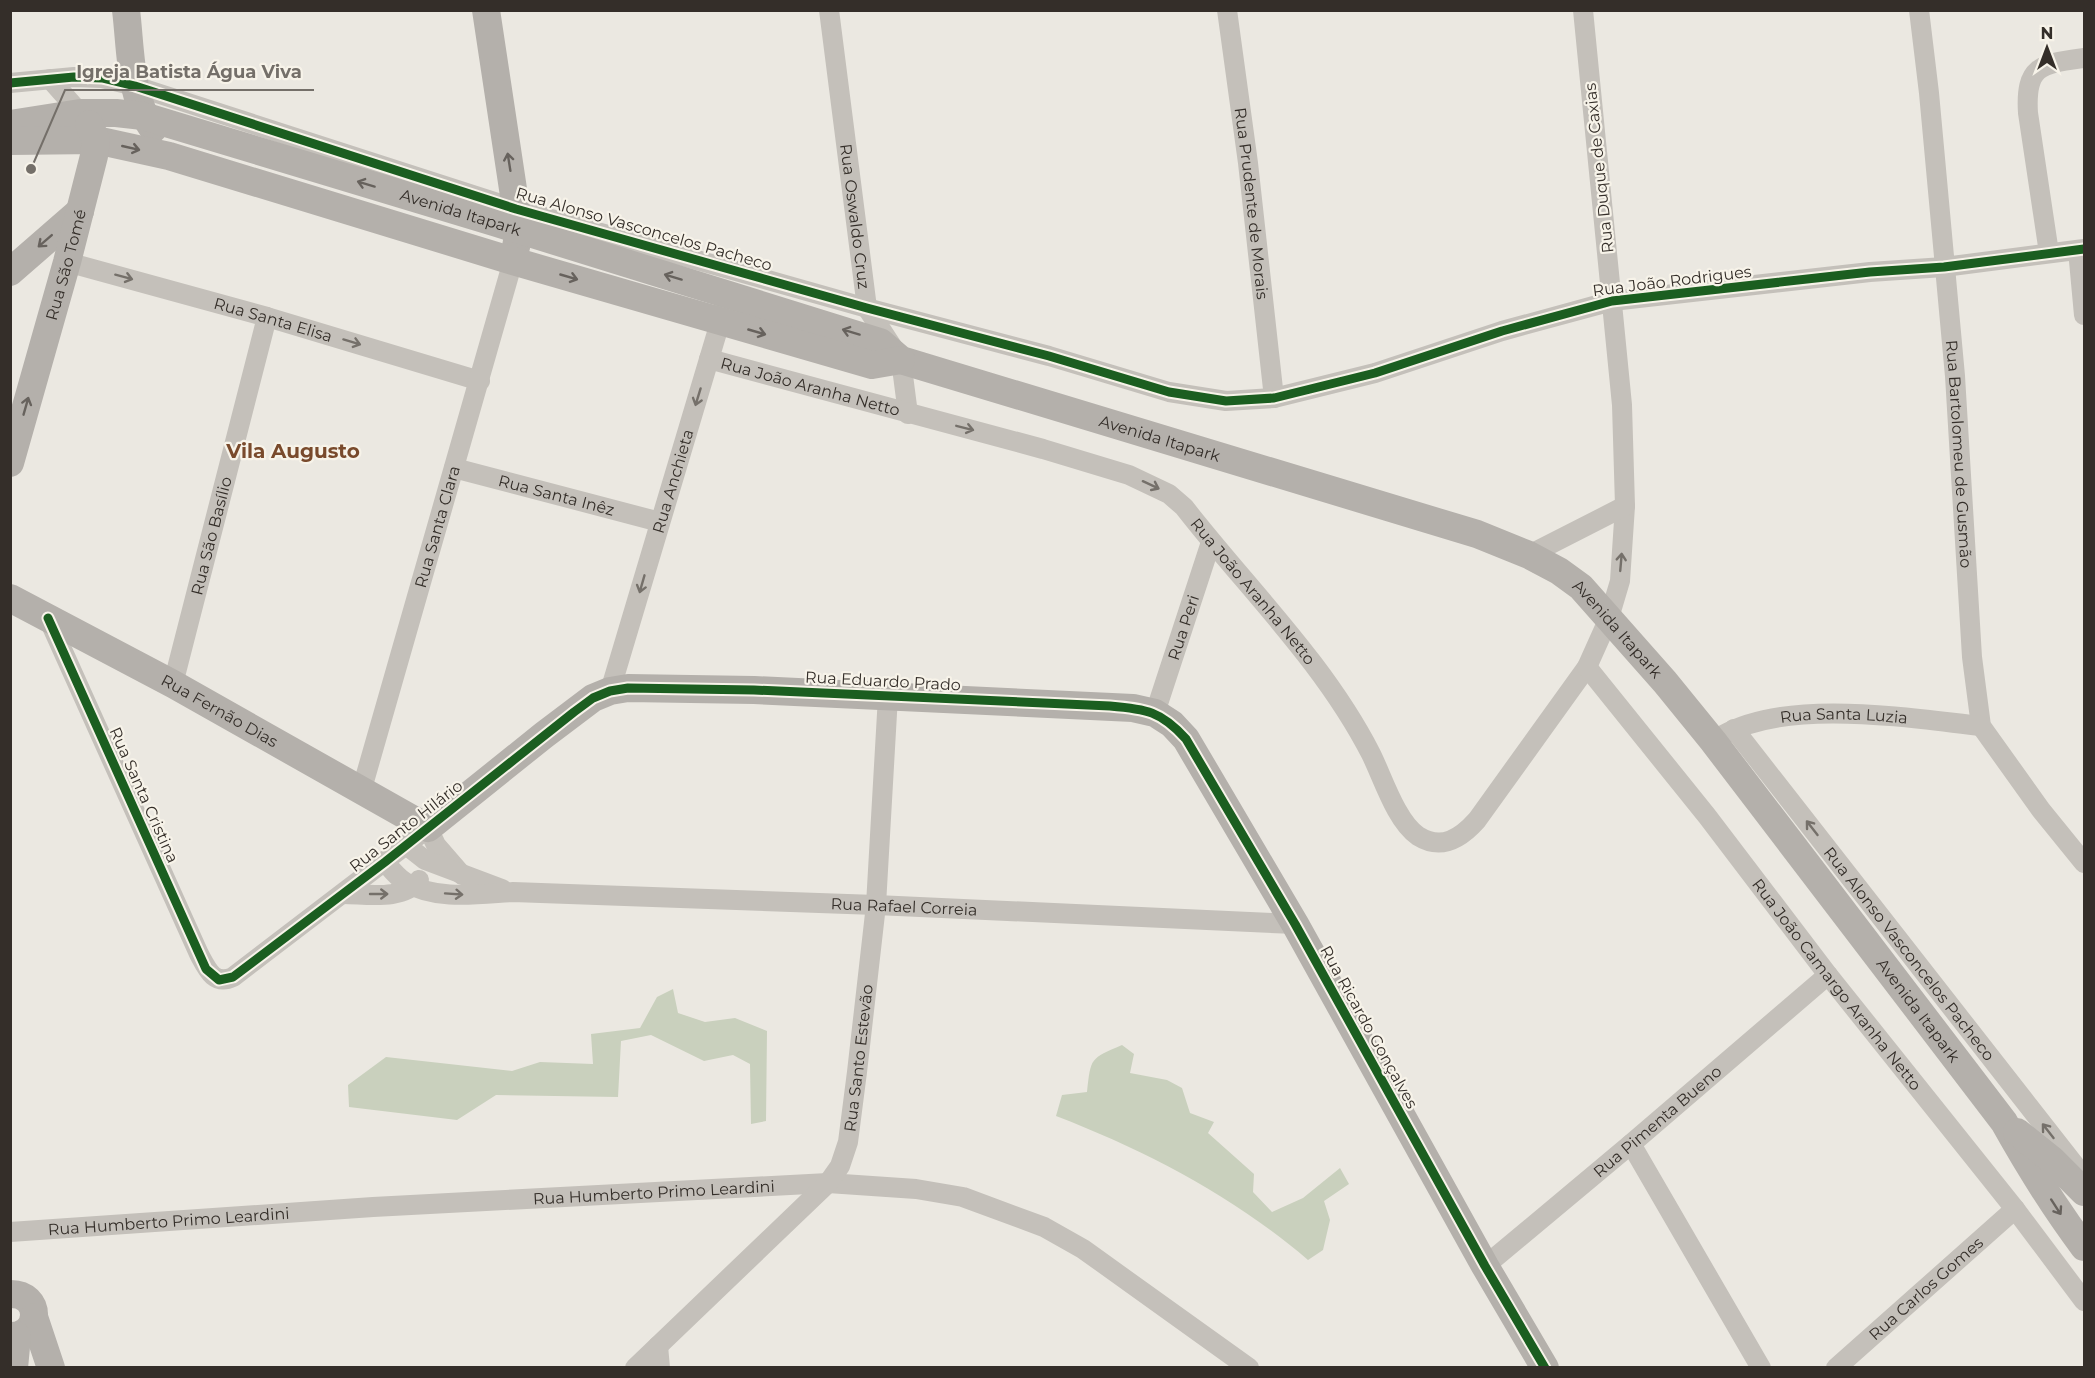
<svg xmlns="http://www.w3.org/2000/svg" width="2095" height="1378" viewBox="0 0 2095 1378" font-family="Montserrat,sans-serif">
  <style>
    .green { fill: #c9d0bd }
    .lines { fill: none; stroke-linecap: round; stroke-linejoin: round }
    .street { stroke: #c4c0ba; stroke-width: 20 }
    .secondary { stroke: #b4b0ab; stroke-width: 28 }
    .cycleway-casing { stroke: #f7f3e9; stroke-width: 13 }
    .cycleway { stroke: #1b5e20; stroke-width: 9 }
    .oneway { stroke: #67625d }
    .oneway2 { stroke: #75706a }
    .labels { text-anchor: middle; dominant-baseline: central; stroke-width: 4.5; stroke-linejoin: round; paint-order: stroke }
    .street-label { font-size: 16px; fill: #342e29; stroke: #f7f3e9 }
    .quarter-label { font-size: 20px; font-weight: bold; fill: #794a2c; stroke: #f7f3e9 }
    .leader { fill: none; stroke: #746f69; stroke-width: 2 }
    .callout-dot { fill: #746f69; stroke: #f7f3e9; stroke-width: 2 }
    .callout-label { font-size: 18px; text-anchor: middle; font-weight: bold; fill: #746f69; stroke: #f7f3e9; stroke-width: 4.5; stroke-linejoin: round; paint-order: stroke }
  </style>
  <rect width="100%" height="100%" fill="#ebe8e1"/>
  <g class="green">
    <polygon points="673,989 678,1013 705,1022 735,1018 767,1031 766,1121 751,1124 750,1064 733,1055 704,1061 651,1035 621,1041 618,1097 496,1095 457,1120 349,1107 348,1085 386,1057 512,1071 540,1062 593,1064 591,1034 640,1028 657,997"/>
    <path d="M 1122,1045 L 1134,1054 L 1130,1073 L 1167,1080 L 1182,1088 L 1190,1113 L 1214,1122 L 1208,1133 L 1254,1174 L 1253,1192 L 1272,1212 L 1303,1198 L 1340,1168 L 1349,1184 L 1324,1201 L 1330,1220 L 1323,1250 L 1308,1260 C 1233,1196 1147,1151 1056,1116 L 1062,1095 L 1087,1092 C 1091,1057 1090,1059 1122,1045 Z"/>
  </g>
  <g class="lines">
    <g class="street">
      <path id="s1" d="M 829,10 L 867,308 L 901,360 L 908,414"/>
      <path id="s2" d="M 1227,10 L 1248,163 L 1274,398"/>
      <path id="s3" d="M 1919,10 L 1929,93 L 1955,376 L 1972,657 L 1981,726 L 2041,810 L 2084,863"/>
      <polyline points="50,79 80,113"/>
      <polyline points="10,83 74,77 102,78 135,86 516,209 867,308 1049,356 1169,392 1226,401 1274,398 1375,373 1502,331 1612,301 1870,272 1944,267 2084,249"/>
      <polyline points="2078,250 2084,315"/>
      <path d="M 2049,253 L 2028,113 C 2025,65 2041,64 2084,58"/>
      <path id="s4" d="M 67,262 L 267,317 L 480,381"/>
      <path id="s5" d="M 709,359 L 1043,449 L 1129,475 L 1169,494 L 1184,507 C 1247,588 1324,662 1371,754 C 1383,778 1396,821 1418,836 C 1442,851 1461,838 1477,820 L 1587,667 L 1609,618 L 1620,581 L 1625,506 L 1622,405 L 1583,10"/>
      <path id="s6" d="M 454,468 L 660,522"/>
      <polyline points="1529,555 1625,506"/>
      <path d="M 48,618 L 199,954 C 207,969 214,986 233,977 L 428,828 L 436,845 L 462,875"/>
      <path id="s7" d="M 1587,667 L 1707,816 L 1828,975 L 2015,1209 L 2084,1301"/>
      <path id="s8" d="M 173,684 L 267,317"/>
      <path id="s9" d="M 610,691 L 724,309"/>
      <path id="s10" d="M 1155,713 L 1211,542"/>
      <path id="s11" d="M 1734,729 L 2084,1177"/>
      <path id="s12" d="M 1723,735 C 1790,698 1907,718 1981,726"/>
      <path id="s13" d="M 361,792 L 513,261"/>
      <polyline points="406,845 425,860 502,889"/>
      <path id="s14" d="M 385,862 C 391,869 397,877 405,882 C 436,901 479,894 513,892 L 876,905 L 1295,924"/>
      <path d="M 343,894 C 367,894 403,901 419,880"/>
      <polyline points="1631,1144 1761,1368"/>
      <path id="s15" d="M 10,1232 L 373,1207 L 828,1183 L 916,1189 L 963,1197 L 1044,1227 L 1083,1249 L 1249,1368"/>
      <path id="s16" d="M 1485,1266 L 1631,1144 L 1828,975"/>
      <polyline points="658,1346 660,1368"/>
      <path id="s17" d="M 635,1368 L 828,1183 L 840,1166 L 848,1142 L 857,1072 L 876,905 L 888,696"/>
      <path id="s18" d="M 1836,1368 L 2015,1209"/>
    </g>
    <g class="secondary">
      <path d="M 126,10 C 131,50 129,97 153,129"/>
      <polyline points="486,10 516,209 519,230 516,247"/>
      <path id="s19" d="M 10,124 L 80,113 L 116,113 L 143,116 L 494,222 L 880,342 L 901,360 L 1477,534 L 1529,555 L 1559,571 L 1581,587 L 1665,682 L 1713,741 L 2004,1122 C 2028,1165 2054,1207 2084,1247"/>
      <polyline points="10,141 96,140 169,156 513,261 872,365 901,360"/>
      <polyline points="10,272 80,211"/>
      <path id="s20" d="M 10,463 L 67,262 L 94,156 L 96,140 L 89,124"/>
      <path id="s21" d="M 10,598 L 173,684 L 428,828 L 544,735 L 593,698 L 610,691 L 628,688 L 754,690 L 1133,708 L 1155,713 L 1172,724 L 1186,739 L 1295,924 L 1485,1266 L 1545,1368"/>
      <polyline points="2017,1132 2052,1160 2084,1192"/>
      <path d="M 10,1294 C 42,1293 42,1336 10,1336"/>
      <polyline points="34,1317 51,1368"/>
      <polyline points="14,1368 17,1336"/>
    </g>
    <g class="cycleway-casing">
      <g id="cycleway">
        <polyline points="10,83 74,77 102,78 135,86 516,209 867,308 1049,356 1169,392 1226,401 1274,398 1375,373 1502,331 1612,301 1870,272 1944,267 2084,249"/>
        <path d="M 48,618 L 206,969 L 219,980 L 233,977 L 385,862 L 574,712 L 593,698 L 610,691 L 628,688 L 754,690 L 1110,706 C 1146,709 1161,711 1186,739 L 1295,924 L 1485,1266 L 1545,1368"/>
      </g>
    </g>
    <use href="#cycleway" class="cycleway"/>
  </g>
  <defs><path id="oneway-shaft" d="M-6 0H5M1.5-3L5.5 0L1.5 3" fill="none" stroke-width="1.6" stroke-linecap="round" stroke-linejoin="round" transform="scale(1.5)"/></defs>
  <g class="oneway">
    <use href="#oneway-shaft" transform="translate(131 148) rotate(13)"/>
    <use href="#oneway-shaft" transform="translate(509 162) rotate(-99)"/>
    <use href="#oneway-shaft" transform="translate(366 184) rotate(-163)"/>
    <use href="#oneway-shaft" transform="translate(45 241) rotate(139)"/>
    <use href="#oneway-shaft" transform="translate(569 277) rotate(16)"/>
    <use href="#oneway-shaft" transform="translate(673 277) rotate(-163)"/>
    <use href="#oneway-shaft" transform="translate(757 332) rotate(16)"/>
    <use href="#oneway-shaft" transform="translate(851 332) rotate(-163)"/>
    <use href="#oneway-shaft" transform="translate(26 406) rotate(-74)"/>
    <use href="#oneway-shaft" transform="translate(2056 1207) rotate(57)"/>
  </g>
  <g class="oneway2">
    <use href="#oneway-shaft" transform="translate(124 277) rotate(15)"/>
    <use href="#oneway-shaft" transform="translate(352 342) rotate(17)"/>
    <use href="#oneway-shaft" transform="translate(698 397) rotate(107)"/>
    <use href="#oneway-shaft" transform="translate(965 428) rotate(14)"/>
    <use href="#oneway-shaft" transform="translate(1151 485) rotate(25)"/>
    <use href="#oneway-shaft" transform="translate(1621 562) rotate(-85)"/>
    <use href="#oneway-shaft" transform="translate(642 584) rotate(106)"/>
    <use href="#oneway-shaft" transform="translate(1812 828) rotate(-128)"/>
    <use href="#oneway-shaft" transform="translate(379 894)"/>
    <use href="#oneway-shaft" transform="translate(454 894) rotate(4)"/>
    <use href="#oneway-shaft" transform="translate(2048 1131) rotate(-128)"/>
  </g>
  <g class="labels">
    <g class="street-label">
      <text transform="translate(1599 168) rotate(-96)">Rua Duque de Caxias</text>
      <text stroke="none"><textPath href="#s2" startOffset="195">Rua Prudente de Morais</textPath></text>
      <text stroke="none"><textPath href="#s19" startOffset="466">Avenida Itapark</textPath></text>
      <text stroke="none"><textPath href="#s1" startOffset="208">Rua Oswaldo Cruz</textPath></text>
      <text transform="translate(644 229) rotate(16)">Rua Alonso Vasconcelos Pacheco</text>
      <text stroke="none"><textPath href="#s20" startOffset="206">Rua São Tomé</textPath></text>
      <text transform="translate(1672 281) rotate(-7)">Rua João Rodrigues</text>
      <text stroke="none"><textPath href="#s4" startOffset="214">Rua Santa Elisa</textPath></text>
      <text stroke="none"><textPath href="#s5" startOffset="105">Rua João Aranha Netto</textPath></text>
      <text stroke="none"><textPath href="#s19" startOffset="1203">Avenida Itapark</textPath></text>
      <text stroke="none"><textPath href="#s3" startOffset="446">Rua Bartolomeu de Gusmão</textPath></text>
      <text stroke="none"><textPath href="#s9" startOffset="219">Rua Anchieta</textPath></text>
      <text stroke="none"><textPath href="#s6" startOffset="106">Rua Santa Inêz</textPath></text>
      <text stroke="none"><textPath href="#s13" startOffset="276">Rua Santa Clara</textPath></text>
      <text stroke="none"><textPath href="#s8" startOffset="153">Rua São Basílio</textPath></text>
      <text stroke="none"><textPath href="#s5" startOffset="609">Rua João Aranha Netto</textPath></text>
      <text stroke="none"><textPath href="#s10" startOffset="90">Rua Peri</textPath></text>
      <text stroke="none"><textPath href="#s19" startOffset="1707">Avenida Itapark</textPath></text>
      <text transform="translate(883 681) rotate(3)">Rua Eduardo Prado</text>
      <text stroke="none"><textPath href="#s21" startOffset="238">Rua Fernão Dias</textPath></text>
      <text stroke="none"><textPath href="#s12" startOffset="124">Rua Santa Luzia</textPath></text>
      <text transform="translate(144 795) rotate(66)">Rua Santa Cristina</text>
      <text transform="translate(406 826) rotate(-38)">Rua Santo Hilário</text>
      <text stroke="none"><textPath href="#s14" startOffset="530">Rua Rafael Correia</textPath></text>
      <text stroke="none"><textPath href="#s11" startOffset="285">Rua Alonso Vasconcelos Pacheco</textPath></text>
      <text stroke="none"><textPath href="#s7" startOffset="404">Rua João Camargo Aranha Netto</textPath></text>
      <text stroke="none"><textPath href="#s19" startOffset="2193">Avenida Itapark</textPath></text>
      <text transform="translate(1369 1027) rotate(61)">Rua Ricardo Gonçalves</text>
      <text stroke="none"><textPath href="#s17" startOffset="398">Rua Santo Estevão</textPath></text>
      <text stroke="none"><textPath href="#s16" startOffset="225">Rua Pimenta Bueno</textPath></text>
      <text stroke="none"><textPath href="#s15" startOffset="645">Rua Humberto Primo Leardini</textPath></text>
      <text stroke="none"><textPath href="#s15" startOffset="159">Rua Humberto Primo Leardini</textPath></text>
      <text stroke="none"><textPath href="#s18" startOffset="120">Rua Carlos Gomes</textPath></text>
    </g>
    <g class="quarter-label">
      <text x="293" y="451">Vila Augusto</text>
    </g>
  </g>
  <path class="leader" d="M31 169L65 90H314"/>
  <circle class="callout-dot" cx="31" cy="169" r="6"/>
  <g class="callout-label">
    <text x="189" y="78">Igreja Batista Água Viva</text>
  </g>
  <rect width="2095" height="1378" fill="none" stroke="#342e29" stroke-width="24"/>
  <g transform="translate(2047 48)" stroke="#f7f3e9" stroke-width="4.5" paint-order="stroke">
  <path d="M0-4.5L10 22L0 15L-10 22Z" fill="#342e29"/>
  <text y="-9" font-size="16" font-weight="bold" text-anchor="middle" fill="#342e29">N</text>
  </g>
</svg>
